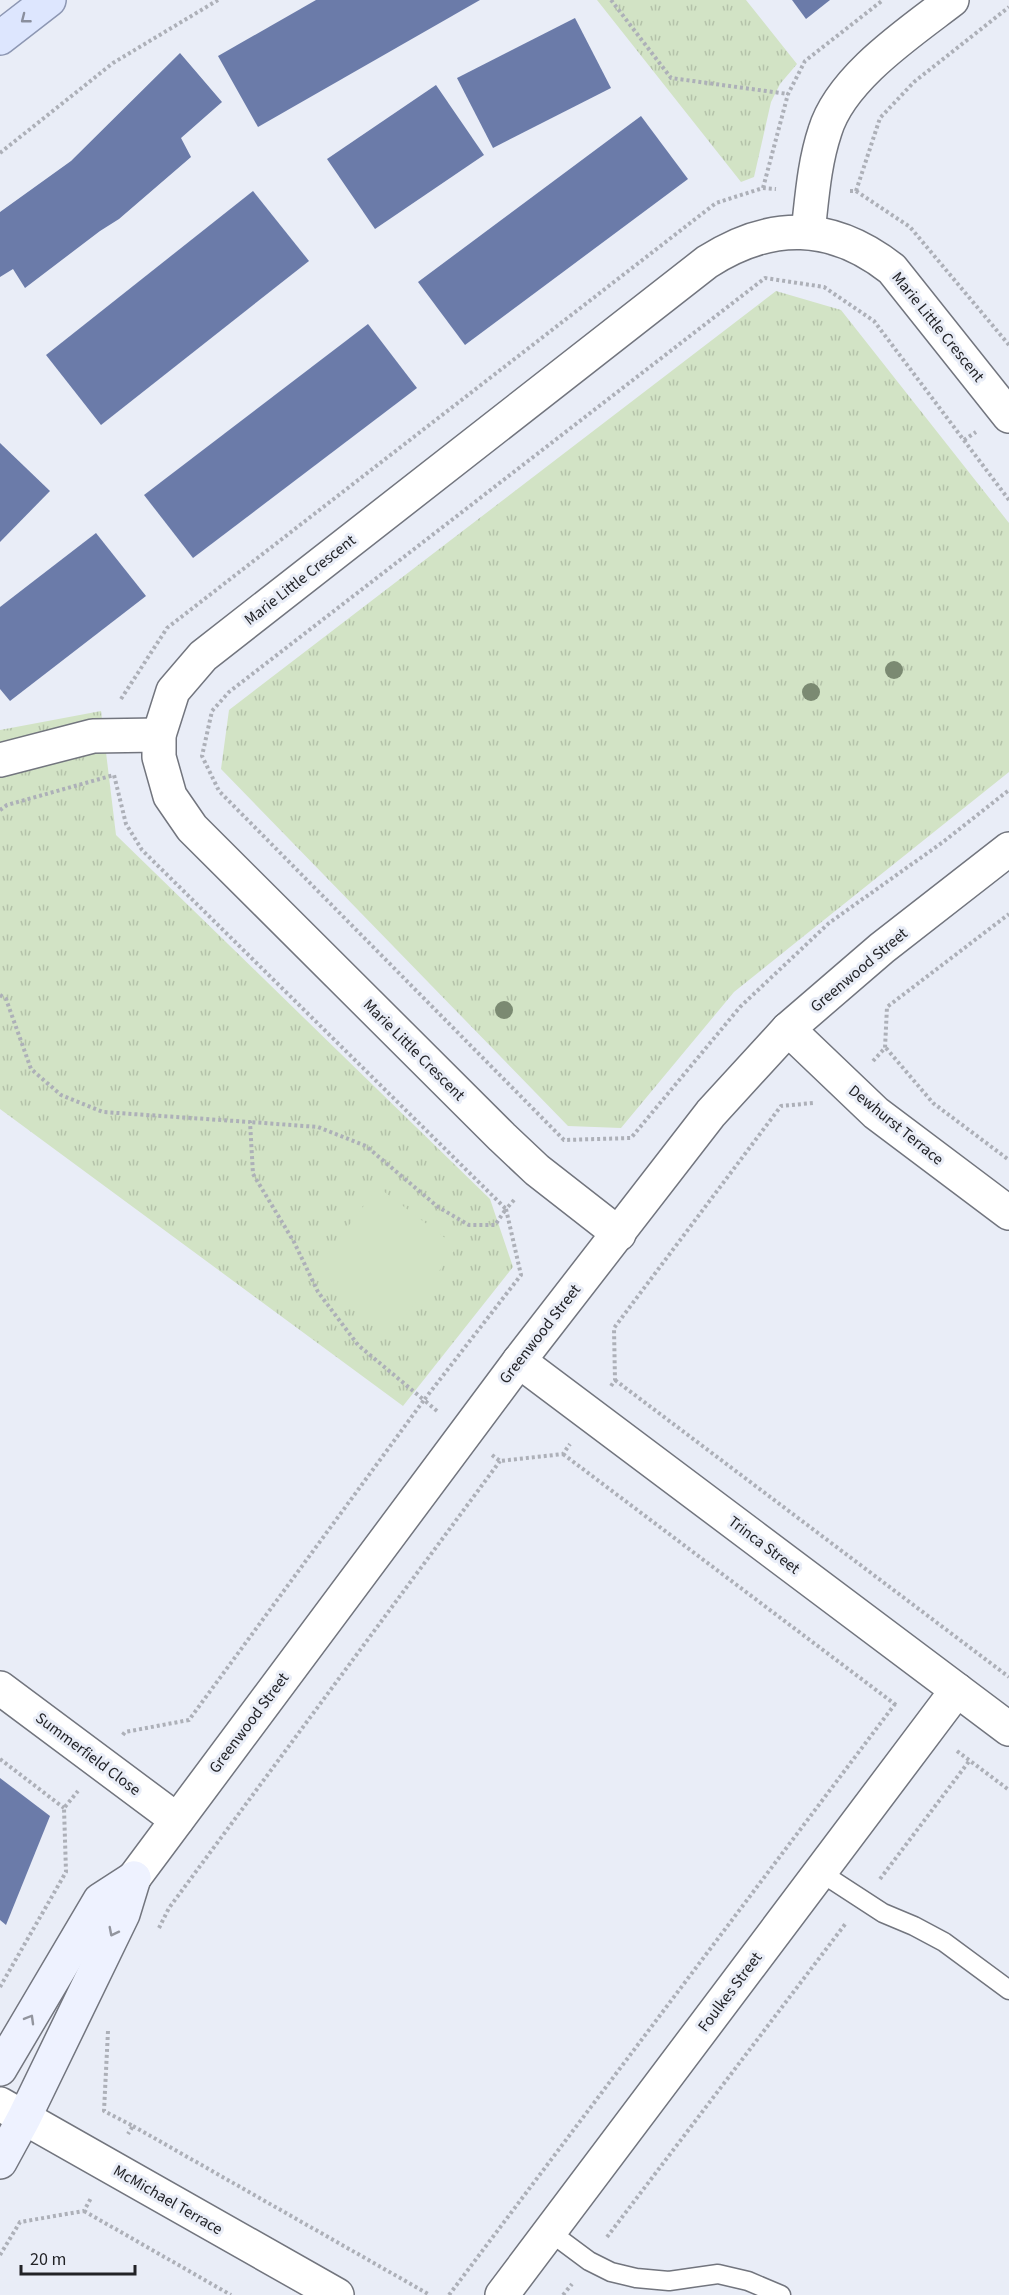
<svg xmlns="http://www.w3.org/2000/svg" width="1009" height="2295" viewBox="0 0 1009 2295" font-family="'Source Sans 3',sans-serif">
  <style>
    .grass { fill: url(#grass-tufts) }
    .pitch { fill: #d2e3c5 }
    .building { fill: #6b7ba9 }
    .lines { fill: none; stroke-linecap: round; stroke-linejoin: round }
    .lane-casing { stroke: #72757e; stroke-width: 21 }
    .street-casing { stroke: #72757e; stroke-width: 36 }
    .secondary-casing { stroke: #72757e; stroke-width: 36 }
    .primary-casing { stroke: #8d97b3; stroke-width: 36 }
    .path { stroke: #adb0b8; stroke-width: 4; stroke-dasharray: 3 3; stroke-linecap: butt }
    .lane { stroke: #fff; stroke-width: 18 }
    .street { stroke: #fff; stroke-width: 33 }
    .secondary { stroke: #eef2ff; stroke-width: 33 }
    .primary { stroke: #dde6fe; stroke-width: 33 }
    .tree { fill: #7b8a72 }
    .oneway { stroke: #898e9d }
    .oneway2 { stroke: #92959e }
    .labels { text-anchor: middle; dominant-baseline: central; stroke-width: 6; stroke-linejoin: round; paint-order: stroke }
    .street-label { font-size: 16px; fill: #222327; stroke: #e9edf7 }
  </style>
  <defs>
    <pattern id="grass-tufts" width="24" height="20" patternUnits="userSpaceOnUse" patternTransform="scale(1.5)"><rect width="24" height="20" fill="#d2e3c5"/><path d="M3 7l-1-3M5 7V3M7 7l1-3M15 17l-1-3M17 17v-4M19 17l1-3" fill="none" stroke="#b4c2a9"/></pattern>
  </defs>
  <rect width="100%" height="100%" fill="#e9edf7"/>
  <g class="grass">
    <polygon points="597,0 746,0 797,64 780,84 771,102 754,177 741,182"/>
    <polygon points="776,291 841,310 1009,523 1009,772 734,992 621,1128 568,1126 221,769 229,710"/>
    <polygon points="101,711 116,835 490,1199 513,1267 403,1406 0,1109 0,730"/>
  </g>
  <polygon class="pitch" points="378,1187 457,1247 392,1334 312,1274"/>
  <g class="building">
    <polygon points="316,0 480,0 258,127 218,56"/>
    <polygon points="792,0 830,0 806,19"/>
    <polygon points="575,18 611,88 493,148 457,78"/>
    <polygon points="180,53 222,102 181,138 191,157 119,219 100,231 25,288 13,269 0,277 0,212 71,161"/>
    <polygon points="436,85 484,155 375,229 327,159"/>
    <polygon points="641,116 688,179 465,345 418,282"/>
    <polygon points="253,191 309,261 101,425 46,355"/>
    <polygon points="368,324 417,388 193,558 144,495"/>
    <polygon points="0,443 50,491 0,542"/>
    <polygon points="96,533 146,596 10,701 0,689 0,607"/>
    <polygon points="0,1778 50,1816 6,1925 0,1920"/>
  </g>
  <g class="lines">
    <g class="lane-casing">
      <g id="lane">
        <polyline points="820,1872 883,1913 914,1926 944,1942 1009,1990"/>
        <polyline points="550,2232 589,2261 611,2272 636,2278 669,2281 718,2274 748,2281 781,2295"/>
      </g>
    </g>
    <g class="street-casing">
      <g id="street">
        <path d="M 808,232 C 812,198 814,164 825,131 C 841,78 909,33 952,0"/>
        <polyline points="0,760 93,736 159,735"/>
        <polyline points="788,1029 876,1113 1009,1213"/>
        <path d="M 619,1234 L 537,1170 L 502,1137 L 192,828 L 170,796 L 159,757 L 159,735 L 173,691 L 203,656 L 707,262 C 771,221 832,222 892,269 L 1009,416"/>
        <polyline points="519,1361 1009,1729"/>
        <polyline points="0,1688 177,1820"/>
        <polyline points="134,1878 519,1361 711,1113 788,1029 882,948 1009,849"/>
        <polyline points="0,2104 337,2295"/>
        <polyline points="502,2295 957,1690"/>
      </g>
    </g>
    <g class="secondary-casing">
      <g id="secondary">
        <polyline points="0,2069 100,1900 134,1878"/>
        <polyline points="0,2162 24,2118 123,1914 134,1878"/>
      </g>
    </g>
    <g class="primary-casing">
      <polyline id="primary" points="0,38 49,0"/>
    </g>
    <g class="path">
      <polyline points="611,0 671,78 788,94"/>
      <polyline points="0,153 113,63 218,0"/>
      <polyline points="763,188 788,94 805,61 883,0"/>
      <polyline points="850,191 856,191 910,227 1009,345"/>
      <polyline points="856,191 880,118 914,82 1009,7"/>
      <polyline points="964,440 976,432"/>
      <polyline points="1009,500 874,321 824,287 765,278 229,692 212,711 202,756 219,791 564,1140 631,1138 740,1007 829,923 943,842 1009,790"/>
      <polyline points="121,699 167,628 716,203 763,188 776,189"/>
      <polyline points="0,810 7,805 114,775 126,824 142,850 506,1209 495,1225 469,1225 438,1207 366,1146 318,1127 250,1122"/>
      <polyline points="0,995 6,999 31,1069 61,1095 103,1112 250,1122 253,1174 294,1242 318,1292 358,1345 424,1400 189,1720 125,1732 122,1736"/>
      <polyline points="886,1048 933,1103 1009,1160"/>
      <polyline points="873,1061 885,1048 887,1007 1009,914"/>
      <polyline points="615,1380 1009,1677"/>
      <polyline points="611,1386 615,1380 614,1328 781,1106 813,1103"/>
      <polyline points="437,1411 424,1400 521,1275 506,1209 515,1199"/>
      <polyline points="563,1454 896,1705"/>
      <polyline points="492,1455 500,1461 563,1454 570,1444"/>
      <polyline points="957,1751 1009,1790"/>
      <polyline points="0,1759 64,1808"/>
      <polyline points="880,1879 970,1760"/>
      <polyline points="159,1928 169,1908 500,1461"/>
      <polyline points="0,1987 66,1872 64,1808 78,1791"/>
      <polyline points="108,2031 104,2111 133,2126 128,2134"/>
      <polyline points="133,2126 430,2295"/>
      <polyline points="84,2211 231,2295"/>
      <polyline points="607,2237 846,1923"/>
      <polyline points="0,2255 20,2222 84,2211 91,2198"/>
      <polyline points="449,2295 895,1704"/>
      <polyline points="563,2295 572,2284"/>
    </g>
    <use href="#lane" class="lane"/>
    <use href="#street" class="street"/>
    <use href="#secondary" class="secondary"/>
    <use href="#primary" class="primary"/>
  </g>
  <g class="tree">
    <circle cx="894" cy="670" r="9"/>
    <circle cx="811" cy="692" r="9"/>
    <circle cx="504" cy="1010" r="9"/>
  </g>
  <defs><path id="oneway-chevron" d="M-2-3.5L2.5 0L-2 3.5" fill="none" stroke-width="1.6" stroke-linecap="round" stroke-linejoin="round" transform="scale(1.5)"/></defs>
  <use class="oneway" href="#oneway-chevron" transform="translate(25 19) rotate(142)"/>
  <g class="oneway2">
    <use href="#oneway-chevron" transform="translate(113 1932) rotate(117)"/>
    <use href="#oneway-chevron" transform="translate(30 2019) rotate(-60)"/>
  </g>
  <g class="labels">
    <g class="street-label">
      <text transform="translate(938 327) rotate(51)">Marie Little Crescent</text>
      <text transform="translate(300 580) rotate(-38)">Marie Little Crescent</text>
      <text transform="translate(859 970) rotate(-40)">Greenwood Street</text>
      <text transform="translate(414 1050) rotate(45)">Marie Little Crescent</text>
      <text transform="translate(896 1125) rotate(39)">Dewhurst Terrace</text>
      <text transform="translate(540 1334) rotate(-52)">Greenwood Street</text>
      <text transform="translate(764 1545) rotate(37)">Trinca Street</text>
      <text transform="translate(249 1723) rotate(-53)">Greenwood Street</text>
      <text transform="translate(88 1754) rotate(37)">Summerfield Close</text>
      <text transform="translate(730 1992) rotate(-53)">Foulkes Street</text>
      <text transform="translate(168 2200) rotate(30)">McMichael Terrace</text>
    </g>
  </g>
  <path d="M21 2265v9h114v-9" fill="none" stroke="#222327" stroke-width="3"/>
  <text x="30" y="2265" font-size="18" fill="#222327" stroke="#e9edf7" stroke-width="4.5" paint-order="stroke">20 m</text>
</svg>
